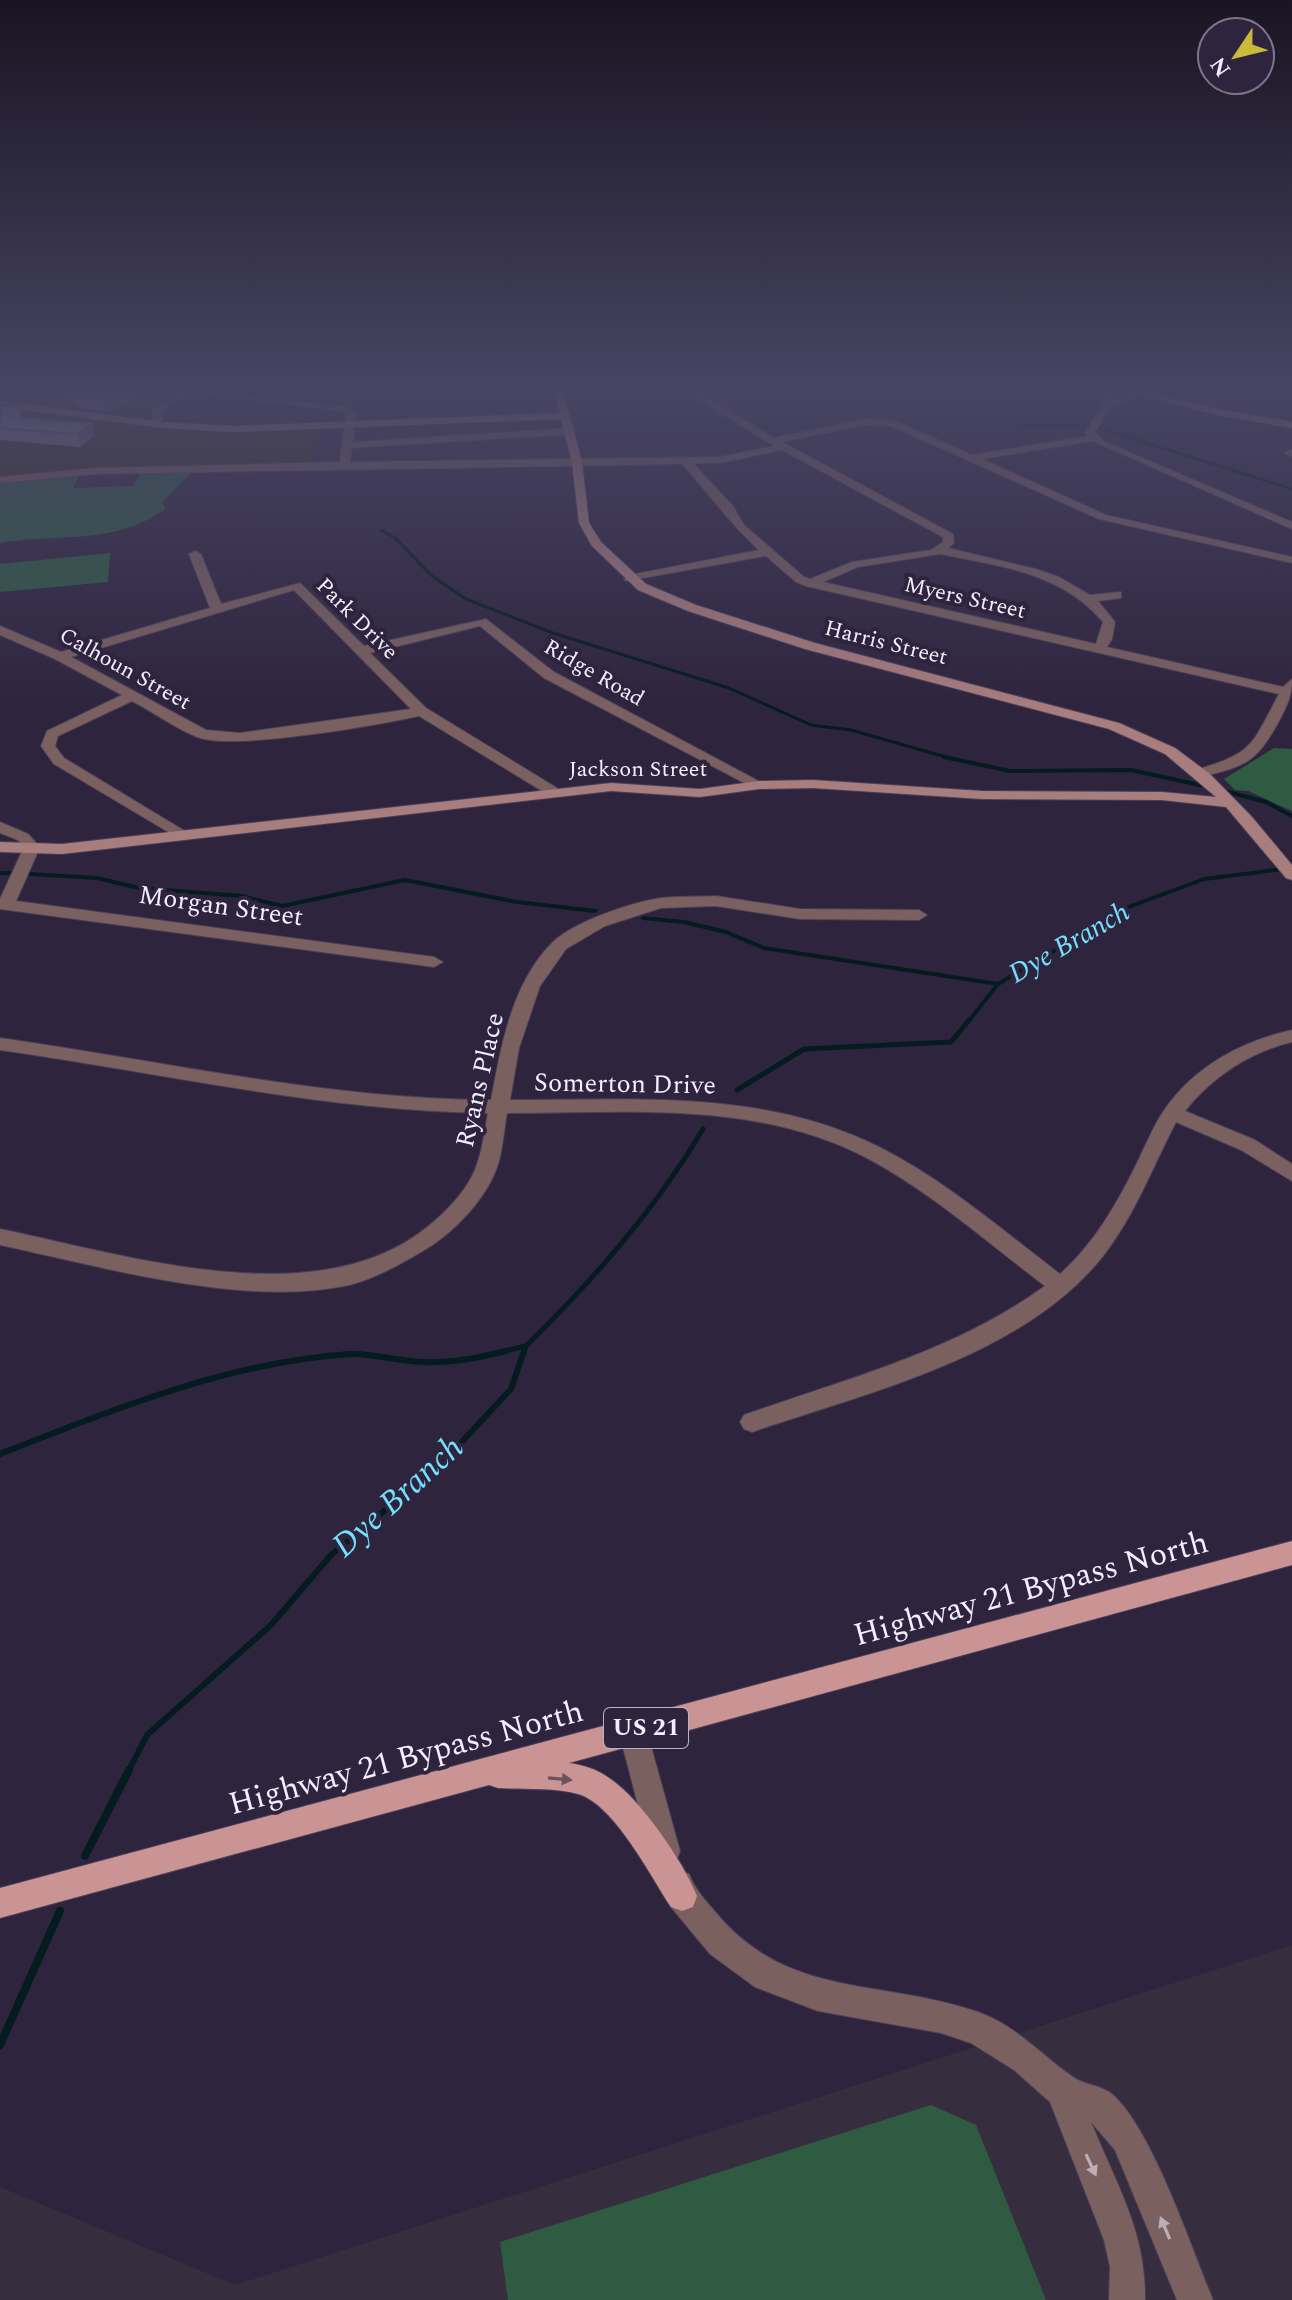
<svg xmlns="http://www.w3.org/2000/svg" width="1292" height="2300" viewBox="0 0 1292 2300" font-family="Spectral,serif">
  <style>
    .industrial { fill: #393120 }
    .education { fill: #362e3e }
    .green { fill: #2f5b43 }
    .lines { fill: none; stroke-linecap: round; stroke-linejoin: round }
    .stream-far4 { stroke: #041b20; stroke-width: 3 }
    .stream-far3 { stroke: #041b20; stroke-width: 4 }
    .stream-far2 { stroke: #041b20; stroke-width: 5 }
    .stream-far1 { stroke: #041b20; stroke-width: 6 }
    .stream { stroke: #041b20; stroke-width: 8 }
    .street-casing { stroke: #4b4059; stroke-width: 2 }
    .secondary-casing { stroke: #4b4059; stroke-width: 2 }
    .primary-casing { stroke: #4b4059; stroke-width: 2 }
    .street { fill: #7b6060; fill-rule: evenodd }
    .secondary { fill: #a87d7e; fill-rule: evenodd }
    .primary { fill: #ca9494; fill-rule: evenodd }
    .wall { fill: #837892 }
    .shaded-wall { fill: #6a6177 }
    .building { fill: #988baa; stroke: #6a6177; stroke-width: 2 }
    .oneway { fill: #6d5160 }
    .oneway2 { fill: #beaeb7 }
    .labels { text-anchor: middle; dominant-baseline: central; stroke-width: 8; stroke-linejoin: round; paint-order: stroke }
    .far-street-label { font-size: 22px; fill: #f4eeff; stroke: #2f243e }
    .shield { fill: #2f243e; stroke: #b9b1c5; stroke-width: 2 }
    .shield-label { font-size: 24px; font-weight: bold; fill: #f4eeff }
    .street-label { font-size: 26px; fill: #f4eeff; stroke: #2f243e }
    .water-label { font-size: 28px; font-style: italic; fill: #73e1fc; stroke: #2f243e }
    .near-street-label { font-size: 32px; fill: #f4eeff; stroke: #2f243e }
    .near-water-label { font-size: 34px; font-style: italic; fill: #73e1fc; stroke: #2f243e }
  </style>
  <rect width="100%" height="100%" fill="#2f243e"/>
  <polygon class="industrial" points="29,386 169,386 160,393 174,395 142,414 142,427 213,431 320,428 312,462 89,469 0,478 0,404"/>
  <polygon class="education" points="1292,1945 1292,2300 0,2300 0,2187 235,2285"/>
  <g class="green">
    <path d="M 193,470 L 163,502 L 165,509 C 115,546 56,533 0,543 L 0,481 L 81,472 L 73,488 L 133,486 L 141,472 Z"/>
    <polygon points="110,553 108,582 0,592 0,564"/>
    <polygon points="1274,748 1292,749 1292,811 1248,791 1235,790 1224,779"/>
    <polygon points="931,2105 976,2125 1046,2300 508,2300 500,2242"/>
  </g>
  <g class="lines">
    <g class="stream-far4">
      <polyline points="1168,386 1292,401"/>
      <polyline points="1019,425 1089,426"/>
      <polyline points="1099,428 1292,489"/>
      <polyline points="381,530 395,538 432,576 466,599 553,633 729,688 811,725 851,730 953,759"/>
    </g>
    <g class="stream-far3">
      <polyline points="944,757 1010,771 1131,770 1204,786"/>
      <polyline points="1228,792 1266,802 1292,816"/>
      <polyline points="0,873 10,873"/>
      <polyline points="30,874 97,878 139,888 242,896 282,906 405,880 517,902 595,911"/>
      <polyline points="643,918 684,922 726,932 764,948 998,984"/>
      <polyline points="968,1022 998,984 1126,908 1204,879 1292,868"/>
    </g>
    <g class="stream-far2">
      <polyline points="737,1090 804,1049 951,1042 969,1020"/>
      <polyline points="498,1353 525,1346"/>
      <path d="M 524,1353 L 526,1346 C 593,1280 655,1210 703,1129"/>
    </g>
    <g class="stream-far1">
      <path d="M 0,1454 C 112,1410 228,1362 350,1354 C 369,1353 390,1359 410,1361 C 443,1365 474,1359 506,1351"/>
      <polyline points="128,1772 147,1735 271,1625 331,1555 443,1462 511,1389 524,1351"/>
    </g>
    <g class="stream">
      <polyline points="85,1856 129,1770"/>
      <polyline points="0,2045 60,1911"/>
    </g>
    <g class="street-casing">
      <g id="street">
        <path d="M 160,386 L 346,407 L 356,414 L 353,442 L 571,428 L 576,431 L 571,434 L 352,448 L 350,462 L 720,457 L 774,446 L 677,386 L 688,386 L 774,438 L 865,419 L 896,421 L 972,455 L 1088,436 L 1085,433 L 1102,406 L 1106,386 L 1114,387 L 1113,400 L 1140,391 L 1140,395 L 1110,408 L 1095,433 L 1103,441 L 1292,522 L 1292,529 L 1093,441 L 982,459 L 1106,515 L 1292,557 L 1292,563 L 1099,519 L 891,426 L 865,425 L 782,442 L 953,534 L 954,543 L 948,548 L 1036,569 L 1059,577 L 1090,595 L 1121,592 L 1121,598 L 1098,601 L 1115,622 L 1112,639 L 1107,647 L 1283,687 L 1292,679 C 1292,696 1287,706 1279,721 C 1256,763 1246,766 1200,777 L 1195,776 L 1195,770 C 1254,753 1251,746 1279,694 L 806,586 L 796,582 L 766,556 L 626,581 L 624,579 L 630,575 L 759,550 C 730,524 708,492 682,464 L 96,474 L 0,483 L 0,477 L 96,468 L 340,462 L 346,415 L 341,411 L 191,393 L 160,412 L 163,420 L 154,427 L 149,424 L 153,420 L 152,409 L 181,392 ZM 782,450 L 943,537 L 943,542 L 931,550 L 852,562 L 810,579 L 804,577 L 744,525 L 733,506 L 693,463 L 720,463 ZM 940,554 C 1000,566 1062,573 1103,622 L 1096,644 L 823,582 L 858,567 Z"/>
        <polygon points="1290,450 1292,450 1292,456 1285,453"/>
        <path d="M 195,551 L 201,554 L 221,604 L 300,583 L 364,646 L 486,619 L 554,672 L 766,785 L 759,789 L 754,788 L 544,678 L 480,626 L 370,653 L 426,708 L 557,788 L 557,794 L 547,794 L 419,716 C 378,725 232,751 197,737 C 175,728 153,712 132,701 L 58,736 L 55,746 L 64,758 L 193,836 L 190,839 L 180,839 L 54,764 L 41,746 L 47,731 L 122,695 L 55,659 L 0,635 L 0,626 L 61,652 L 210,608 L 189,554 ZM 294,590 L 411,709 L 240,733 L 206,730 L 71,657 Z"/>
        <polygon points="0,822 28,834 40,847 16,901 434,957 443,962 434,967 0,909 0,899 24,847 18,840 0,833"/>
        <path d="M 716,896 L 800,909 L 919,910 L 927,915 L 919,920 L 800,919 L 716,906 L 661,908 L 605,926 L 566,949 L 540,986 L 519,1048 L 510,1100 C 635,1100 766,1089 881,1148 C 946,1181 1002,1230 1060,1274 C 1094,1244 1117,1204 1137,1163 C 1146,1145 1153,1126 1165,1109 C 1195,1066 1242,1041 1292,1030 L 1292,1042 C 1250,1052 1212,1077 1185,1111 L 1255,1140 L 1292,1164 L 1292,1181 L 1241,1150 L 1176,1122 C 1152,1168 1135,1215 1103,1256 C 1023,1357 868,1392 752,1432 L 744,1429 L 740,1422 L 744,1415 C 848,1378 954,1352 1045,1286 C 987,1242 931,1192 867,1158 C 757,1100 627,1113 507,1113 C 504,1129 503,1146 499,1161 C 489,1197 453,1234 421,1252 C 399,1265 374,1279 349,1285 C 244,1308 104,1267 0,1245 L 0,1229 C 127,1255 321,1318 431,1224 C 450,1208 471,1186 478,1161 C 483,1146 485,1129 488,1113 C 323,1111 163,1073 0,1050 L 0,1038 C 163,1061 325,1099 491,1100 C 501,1046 512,982 553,942 C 574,922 632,902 661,898 C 679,896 698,897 716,896 Z"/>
        <polygon points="633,1718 643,1722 647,1732 680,1851 676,1862 665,1866 654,1862 650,1851 619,1732 623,1722"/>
        <path d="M 678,1870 L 689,1874 C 695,1890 706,1901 717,1914 C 788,1999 883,1979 978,2012 C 1017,2026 1041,2055 1073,2077 C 1084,2085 1101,2085 1112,2094 C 1152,2129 1191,2247 1213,2300 L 1177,2300 L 1115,2150 L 1091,2122 C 1116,2184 1146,2231 1145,2300 L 1109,2300 L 1110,2267 L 1104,2240 L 1050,2102 L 1014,2070 L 971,2043 L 941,2033 L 818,2011 L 755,1987 L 710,1954 L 671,1907 L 663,1885 L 667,1874 Z"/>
      </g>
    </g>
    <g class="secondary-casing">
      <g id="secondary">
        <polygon points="553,386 562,386 582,462 589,523 601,542 646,584 696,605 815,643 1119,723 1175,748 1210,774 1252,817 1292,865 1292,880 1286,878 1226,807 1162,800 982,799 813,788 759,789 700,797 611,791 62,854 0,852 0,842 62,844 611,783 700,789 759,781 813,780 982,791 1162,792 1216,797 1165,754 1109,729 805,649 688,611 638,590 592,546 579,523 572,462 561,419 233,432 164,428 0,407 0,401 164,422 233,426 560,413"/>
        <polygon points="1105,386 1122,386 1218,409 1292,422 1292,428 1218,415"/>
      </g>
    </g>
    <g class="primary-casing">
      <g id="primary">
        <polygon points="3,386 14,386 0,395"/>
        <path d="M 1292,1541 L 1292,1565 L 569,1763 C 583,1765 597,1769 609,1778 C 640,1798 683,1861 697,1896 L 693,1907 L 682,1911 L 671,1907 C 651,1877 614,1804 578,1794 C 553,1787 524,1790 498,1788 L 489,1785 L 0,1918 L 0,1888 Z"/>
      </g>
    </g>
    <use href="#street" class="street"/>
    <use href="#secondary" class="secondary"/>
    <use href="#primary" class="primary"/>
  </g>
  <g class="wall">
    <polygon points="58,386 147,386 141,396 109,412 83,409 59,390"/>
    <polygon points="0,406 23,418 92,423 95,435 80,447 0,440"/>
  </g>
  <g class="shaded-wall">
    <polygon points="133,386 147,386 141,396 109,412 106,400"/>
    <polygon points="92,423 95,435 80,447 77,434"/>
  </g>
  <g class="building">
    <polygon points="66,386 133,386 106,400 79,397"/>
    <polygon points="12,404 19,404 21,418 92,423 77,434 0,428 0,406"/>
  </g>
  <defs><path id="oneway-solid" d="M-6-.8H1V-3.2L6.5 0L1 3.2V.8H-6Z" transform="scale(2)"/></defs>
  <use class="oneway" href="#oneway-solid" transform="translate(560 1779) rotate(5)"/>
  <g class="oneway2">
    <use href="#oneway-solid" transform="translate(1091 2165) rotate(65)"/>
    <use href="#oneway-solid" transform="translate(1165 2228) rotate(-113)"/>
  </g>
  <linearGradient id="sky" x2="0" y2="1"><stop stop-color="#1a1422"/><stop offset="0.55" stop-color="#474563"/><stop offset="1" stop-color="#474563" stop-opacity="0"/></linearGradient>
  <rect width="1292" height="708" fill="url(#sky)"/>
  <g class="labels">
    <g class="far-street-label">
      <text transform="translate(965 598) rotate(13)">Myers Street</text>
      <text transform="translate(357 619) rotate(45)">Park Drive</text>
      <text transform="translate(886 643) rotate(14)">Harris Street</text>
      <text transform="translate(125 669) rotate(29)">Calhoun Street</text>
      <text transform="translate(594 673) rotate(30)">Ridge Road</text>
      <text x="638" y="769">Jackson Street</text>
    </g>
    <rect class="shield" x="604" y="1708" width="84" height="40" rx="6"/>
    <g class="shield-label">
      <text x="646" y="1728">US 21</text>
    </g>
    <g class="street-label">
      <text transform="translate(221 906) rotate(8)">Morgan Street</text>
      <text transform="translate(480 1080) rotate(-77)">Ryans Place</text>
      <text transform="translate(625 1084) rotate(1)">Somerton Drive</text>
    </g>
    <g class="water-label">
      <text transform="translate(1069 943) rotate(-30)">Dye Branch</text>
    </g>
    <g class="near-street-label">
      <text transform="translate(1031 1589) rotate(-15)">Highway 21 Bypass North</text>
      <text transform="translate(406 1758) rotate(-15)">Highway 21 Bypass North</text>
    </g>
    <g class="near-water-label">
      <text transform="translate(398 1497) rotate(-42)">Dye Branch</text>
    </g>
  </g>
  <g transform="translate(1236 56) rotate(235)"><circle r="38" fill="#2f243e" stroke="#7e758b" stroke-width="2"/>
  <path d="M0-6L14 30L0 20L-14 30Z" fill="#caba39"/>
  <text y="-12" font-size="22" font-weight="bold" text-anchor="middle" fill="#f4eeff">N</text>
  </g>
</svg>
